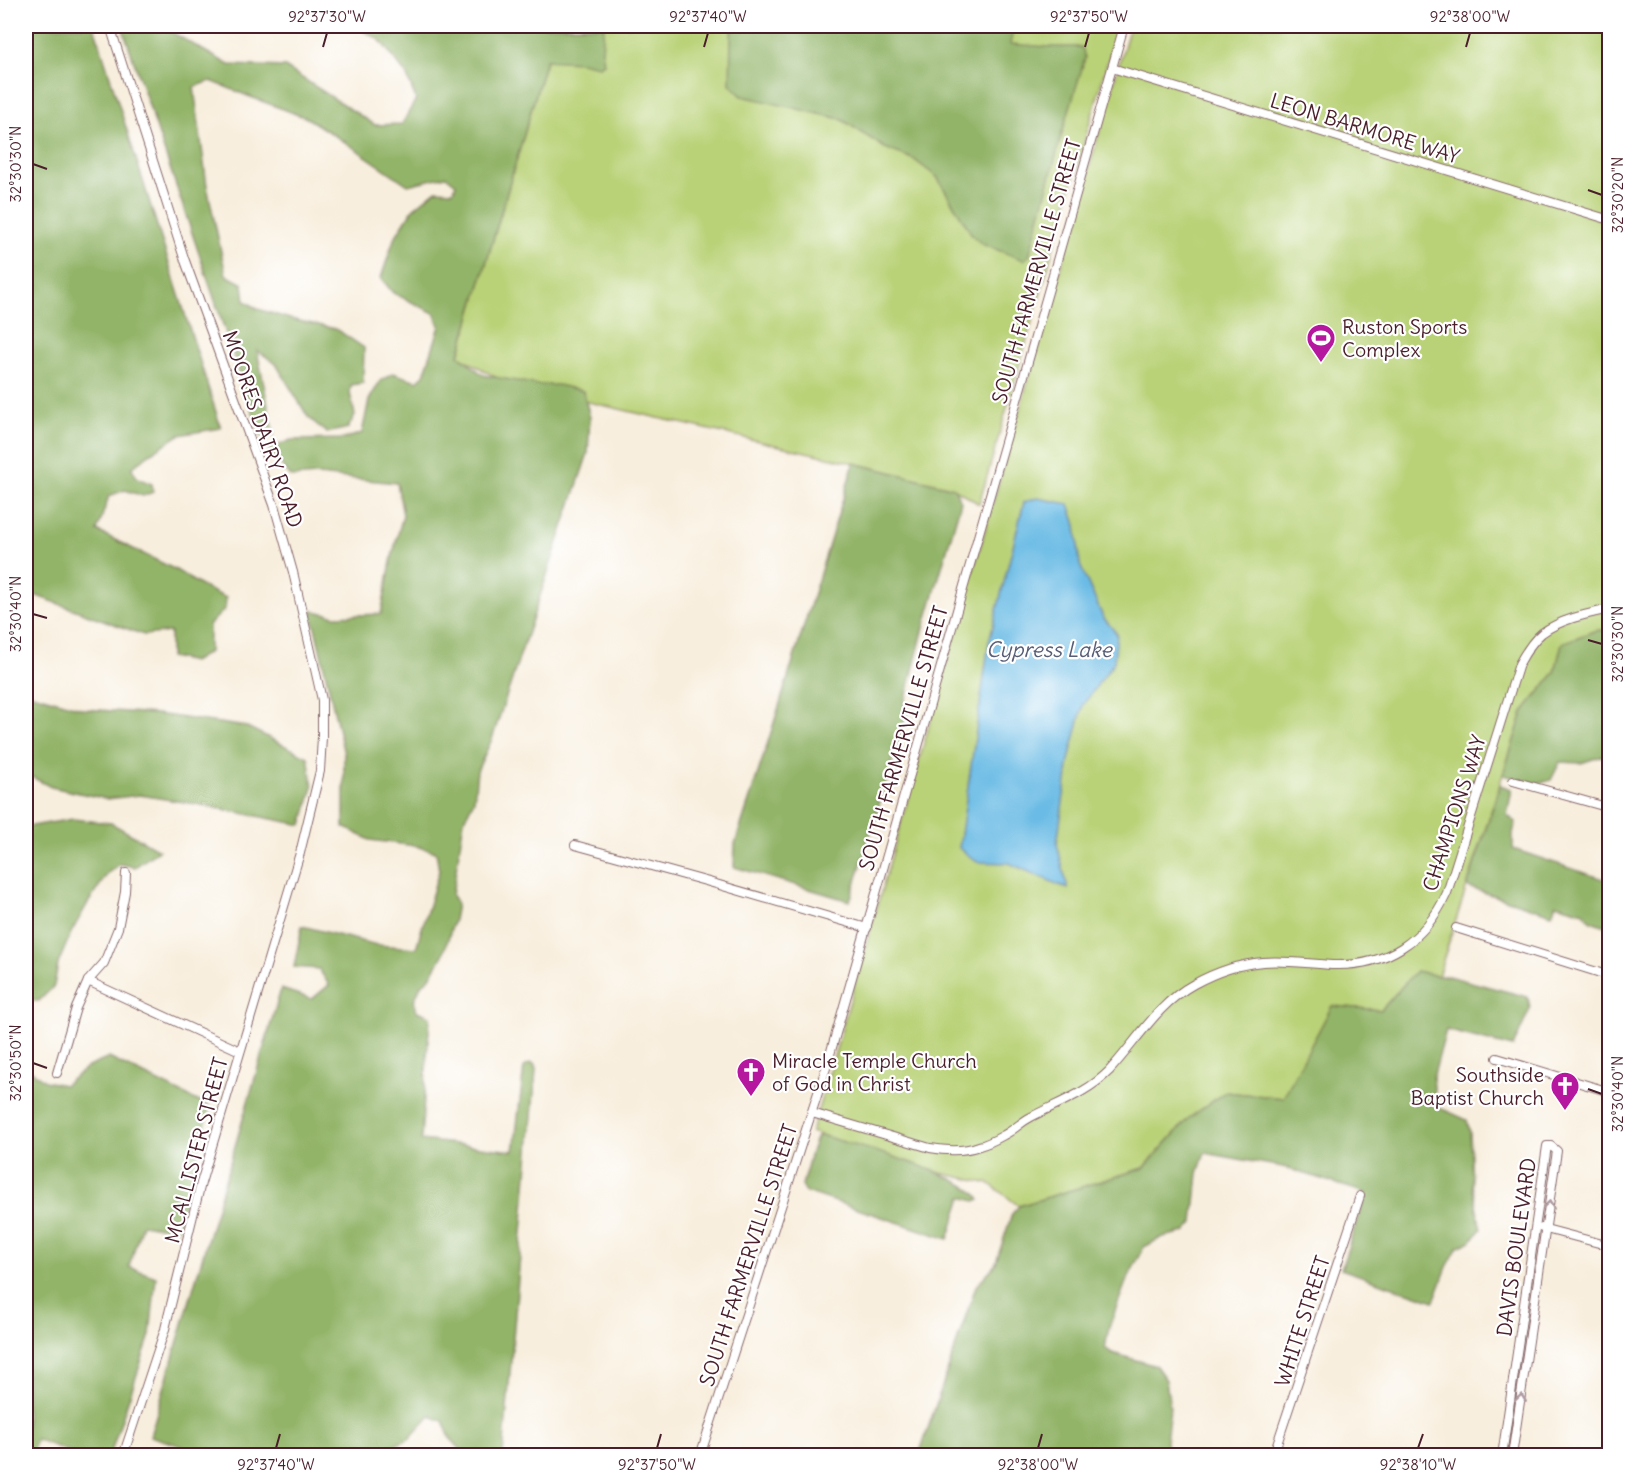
<svg xmlns="http://www.w3.org/2000/svg" width="1635" height="1481" viewBox="0 0 1635 1481" font-family="Delius,sans-serif">
  <style>
    .green { fill: #b9d277; stroke: #827851; stroke-width: 1.5 }
    .forest { fill: #92b468; stroke: #6e6a4a; stroke-width: 1.5 }
    .water { fill: #6abbe5; stroke: #5a6d88; stroke-width: 1.5 }
    .lines { fill: none; stroke-linecap: round; stroke-linejoin: round }
    .street-casing { stroke: #876769; stroke-width: 10 }
    .street { stroke: #fff; stroke-width: 8 }
    .oneway { stroke: #ae9aa0 }
    .ticks { fill: none; stroke: #4a1f2b; stroke-width: 2 }
    .labels { text-anchor: middle; dominant-baseline: central; stroke-width: 4.5; stroke-linejoin: round; paint-order: stroke }
    .street-label { font-size: 20px; fill: #4a1f2b; stroke: #fff }
    .poi-label { font-size: 20px; fill: #4a1f2b; stroke: #fff; text-anchor: start }
    .water-label { font-size: 21px; font-style: italic; fill: #575d75; stroke: #fff }
    .neatline { fill: none; stroke: #4a1f2b; stroke-width: 2 }
    .ticks-label { font-size: 15px; text-anchor: middle; fill: #4a1f2b }
  </style>
  <rect width="100%" height="100%" fill="#fff"/>
  <filter id="ink" filterUnits="userSpaceOnUse"><feTurbulence type="fractalNoise" baseFrequency=".0167" numOctaves="2"/><feDisplacementMap in="SourceGraphic" scale="12" xChannelSelector="R" yChannelSelector="G"/><feConvolveMatrix kernelMatrix="1 2 1 2 8 2 1 2 1" color-interpolation-filters="sRGB"/></filter>
  <filter id="wash" filterUnits="userSpaceOnUse"><feTurbulence type="fractalNoise" baseFrequency=".008" numOctaves="4" result="noise"/><feDisplacementMap in="SourceGraphic" scale="24" xChannelSelector="R" yChannelSelector="G"/><feGaussianBlur stdDeviation="1.35" result="paint"/><feColorMatrix in="noise" values="0 0 0 0 0 0 0 0 0 0 0 0 0 0 0 0 0 1.4 0 .05"/><feComposite in="paint" operator="in"/></filter>
  <g filter="url(#wash)">
    <rect width="100%" height="100%" fill="#f8eedd"/>
    <g class="green">
      <polygon points="556,26 1118,26 979,504 954,488 854,463 506,383 459,356"/>
      <polygon points="1130,26 1609,26 1609,629 1594,631 1562,643 1555,672 1523,712 1438,976 1416,971 1381,1010 1332,1006 1283,1098 1225,1092 1188,1119 1144,1168 1019,1206 990,1184 941,1173 811,1132 826,1084"/>
    </g>
    <g class="forest">
      <polygon points="26,26 94,26 221,428 179,435 148,455 132,468 137,478 152,484 153,492 143,496 125,490 109,496 97,531 176,570 201,586 226,598 225,609 209,625 209,652 193,662 170,657 170,632 144,635 26,592"/>
      <polygon points="122,26 161,26 229,65 285,67 375,125 402,124 416,99 406,74 379,39 354,26 604,26 602,51 604,63 599,66 581,62 546,60 459,355 483,375 539,385 558,385 583,391 590,417 588,453 492,739 477,771 474,800 464,820 452,895 457,904 454,920 443,955 429,979 421,985 414,1001 417,1011 430,1016 421,1140 514,1151 524,1067 530,1063 534,1064 536,1069 503,1455 466,1455 450,1438 443,1421 430,1416 409,1439 393,1446 388,1455 209,1455 150,1436 281,989 312,999 329,985 319,969 294,967 302,926 377,945 416,948 439,871 436,852 416,846 370,840 344,827 344,754 311,610 336,616 381,614 392,557 403,515 397,483 317,475 291,477 269,449 291,440 344,439 362,433 369,400 380,381 393,373 417,381 424,375 440,326 434,313 393,293 381,278 394,239 413,209 436,190 453,191 456,184 446,176 408,185 345,142 307,118 248,96 211,81 194,87 207,186 226,275 243,284 245,301 258,309 290,319 336,329 364,348 363,383 351,385 350,393 355,415 348,428 327,433 308,417 276,364 257,350 274,436 261,437"/>
      <polygon points="733,26 1014,26 1010,44 1049,47 1082,47 1085,58 1061,137 1029,256 1024,260 982,244 972,235 937,177 913,159 885,148 841,119 742,96 730,84 731,36"/>
      <polygon points="854,463 954,488 961,502 922,635 904,706 908,709 850,901 734,867 735,844 769,739"/>
      <polygon points="1609,629 1609,754 1581,763 1560,762 1551,780 1538,784 1503,775 1523,712 1555,672 1562,643 1594,631"/>
      <polygon points="26,692 84,709 157,714 247,727 308,757 313,787 302,825 196,804 140,795 107,799 51,787 26,774"/>
      <polygon points="1500,785 1512,789 1507,815 1516,822 1513,833 1513,849 1609,881 1609,927 1591,921 1584,912 1556,904 1552,914 1467,887"/>
      <polygon points="73,819 111,823 159,850 135,867 120,864 108,873 88,903 71,933 58,964 54,986 39,1001 26,1000 26,827"/>
      <polygon points="1416,971 1438,976 1448,976 1528,997 1530,1009 1513,1047 1446,1030 1433,1078 1436,1106 1467,1120 1470,1132 1472,1185 1481,1229 1471,1241 1458,1247 1447,1267 1434,1301 1341,1269 1366,1193 1283,1167 1205,1153 1198,1173 1193,1223 1185,1232 1163,1237 1144,1247 1126,1282 1109,1327 1105,1348 1112,1353 1156,1366 1166,1380 1170,1408 1166,1442 1168,1455 919,1455 976,1286 995,1265 1012,1214 1019,1206 1144,1168 1188,1119 1225,1092 1283,1098 1332,1006 1381,1010"/>
      <polygon points="109,1058 210,1107 177,1230 142,1224 129,1267 156,1277 150,1335 110,1455 77,1455 36,1439 31,1455 26,1455 26,1067 45,1081 64,1085 88,1067"/>
      <path d="M 817,1136 L 823,1136 C 854,1145 966,1174 980,1199 L 975,1201 L 962,1197 L 948,1239 L 806,1192 L 802,1185 L 812,1149 Z"/>
    </g>
    <polygon class="water" points="1037,498 1069,504 1076,525 1080,565 1103,617 1117,634 1114,662 1083,705 1069,760 1057,844 1068,889 1009,863 977,862 959,848 989,642 1024,502"/>
  </g>
  <g filter="url(#ink)">
    <g class="lines">
      <g class="street-casing">
        <g id="street">
          <polyline points="110,26 184,258 274,505 293,572 322,700 322,737 320,771 300,853 201,1183 165,1329 123,1456"/>
          <polyline points="1112,68 1610,220"/>
          <polyline points="1513,781 1610,808"/>
          <polyline points="575,845 709,882 867,928"/>
          <polyline points="1456,928 1610,976"/>
          <polyline points="88,981 240,1051"/>
          <polyline points="1497,1058 1610,1092"/>
          <polyline points="57,1073 76,1008 88,981 104,963 118,928 125,892 126,873"/>
          <path d="M 812,1113 L 930,1148 C 947,1151 963,1152 979,1146 C 988,1144 997,1139 1004,1135 C 1014,1130 1021,1122 1031,1117 C 1058,1103 1087,1093 1109,1071 C 1137,1041 1157,1004 1194,984 C 1216,972 1239,964 1263,962 C 1286,960 1309,964 1332,965 C 1386,967 1425,941 1447,893 L 1519,664 C 1525,653 1532,641 1542,633 C 1561,619 1587,614 1610,609"/>
          <polyline points="1542,1228 1610,1246"/>
          <polyline points="700,1456 827,1065 1124,26"/>
          <polyline points="1273,1456 1360,1196"/>
          <polyline points="1502,1456 1547,1146 1551,1146 1557,1151 1512,1456"/>
        </g>
      </g>
      <use href="#street" class="street"/>
    </g>
    <defs><path id="oneway-chevron" d="M-2-3.5L2.5 0L-2 3.5" fill="none" stroke-width="1.6" stroke-linecap="round" stroke-linejoin="round" transform="scale(1.5)"/></defs>
    <g class="oneway">
      <use href="#oneway-chevron" transform="translate(1549 1205) rotate(-82)"/>
      <use href="#oneway-chevron" transform="translate(1521 1398) rotate(-82)"/>
    </g>
  </g>
  <path class="ticks" d="M 323,47 L 327,33M 704,47 L 708,33M 1085,47 L 1089,33M 1466,47 L 1470,33M 33,164 L 47,169M 1588,190 L 1602,195M 33,614 L 47,618M 1588,640 L 1602,644M 33,1063 L 47,1068M 1588,1089 L 1602,1094M 276,1448 L 280,1434M 657,1448 L 661,1434M 1038,1448 L 1042,1434M 1418,1448 L 1423,1434"/>
  <defs>
    <g id="stadium-pin" transform="scale(1.5)"><path d="M0 17L-7.5 6A9.5 9.5 0 1 1 7.5 6Z" fill="#b5179e" stroke="#fff"/><path d="M0-5a6.5 5 0 1 0 0 10a6.5 5 0 1 0 0-10ZM-3.5-1.8h7v3.6h-7Z" fill="#fff"/></g>
    <g id="church-pin" transform="scale(1.5)"><path d="M0 17L-7.5 6A9.5 9.5 0 1 1 7.5 6Z" fill="#b5179e" stroke="#fff"/><path d="M-1.2-6h2.4v3.5h3.3v2.4h-3.3V6h-2.4V-.1h-3.3v-2.4h3.3Z" fill="#fff"/></g>
  </defs>
  <g fill-rule="evenodd">
    <use href="#stadium-pin" x="1321" y="338"/>
    <use href="#church-pin" x="751" y="1072"/>
    <use href="#church-pin" x="1565" y="1086"/>
  </g>
  <g class="labels">
    <g class="street-label">
      <text transform="translate(1365 128) rotate(17)">LEON BARMORE WAY</text>
      <text transform="translate(1036 271) rotate(-74)">SOUTH FARMERVILLE STREET</text>
      <text transform="translate(263 429) rotate(71)">MOORES DAIRY ROAD</text>
      <text transform="translate(903 738) rotate(-74)">SOUTH FARMERVILLE STREET</text>
      <text transform="translate(1454 813) rotate(-72)">CHAMPIONS WAY</text>
      <text transform="translate(196 1150) rotate(-75)">MCALLISTER STREET</text>
      <text transform="translate(1516 1247) rotate(-82)">DAVIS BOULEVARD</text>
      <text transform="translate(748 1255) rotate(-72)">SOUTH FARMERVILLE STREET</text>
      <text transform="translate(1302 1321) rotate(-72)">WHITE STREET</text>
    </g>
    <g class="poi-label">
      <text x="1342" y="326">Ruston Sports<tspan x="1342" dy="23">Complex</tspan></text>
      <text x="772" y="1060">Miracle Temple Church<tspan x="772" dy="23">of God in Christ</tspan></text>
      <text x="1544" y="1074" text-anchor="end">Southside<tspan x="1544" dy="23">Baptist Church</tspan></text>
    </g>
    <g class="water-label">
      <text x="1049" y="649">Cypress Lake</text>
    </g>
  </g>
  <rect width="1635" height="1481" fill="none" stroke="#fff" stroke-width="66"/>
  <rect x="33" y="33" width="1569" height="1415" class="neatline"/>
  <g class="ticks-label">
    <text x="327" y="22">92°37'30"W</text>
    <text x="708" y="22">92°37'40"W</text>
    <text x="1089" y="22">92°37'50"W</text>
    <text x="1470" y="22">92°38'00"W</text>
    <text transform="translate(16 164) rotate(-90)" y="5">32°30'30"N</text>
    <text transform="translate(1618 195) rotate(-90)" y="5">32°30'20"N</text>
    <text transform="translate(16 614) rotate(-90)" y="5">32°30'40"N</text>
    <text transform="translate(1618 644) rotate(-90)" y="5">32°30'30"N</text>
    <text transform="translate(16 1063) rotate(-90)" y="5">32°30'50"N</text>
    <text transform="translate(1618 1094) rotate(-90)" y="5">32°30'40"N</text>
    <text x="276" y="1470">92°37'40"W</text>
    <text x="657" y="1470">92°37'50"W</text>
    <text x="1038" y="1470">92°38'00"W</text>
    <text x="1418" y="1470">92°38'10"W</text>
  </g>
</svg>
